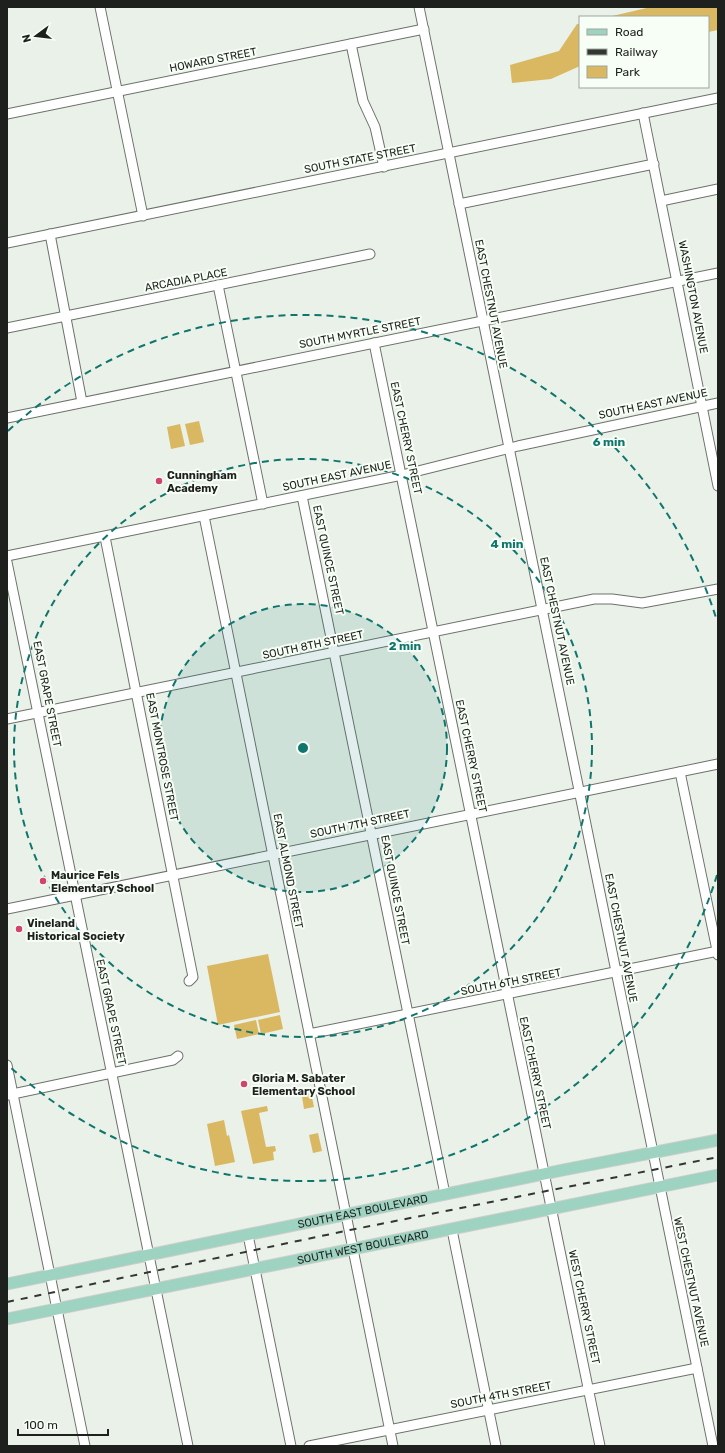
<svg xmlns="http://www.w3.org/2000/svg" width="725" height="1453" viewBox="0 0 725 1453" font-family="Rubik,sans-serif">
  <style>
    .green { fill: #d9b861 }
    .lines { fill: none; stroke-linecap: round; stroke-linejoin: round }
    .minor-casing { stroke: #6c726b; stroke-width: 11 }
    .major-casing { stroke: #cececd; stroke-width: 13 }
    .minor { stroke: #fff; stroke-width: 9 }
    .major { stroke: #9ed3c2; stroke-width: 11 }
    .rail { stroke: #333632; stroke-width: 2; stroke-dasharray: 7 7; stroke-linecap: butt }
    .ring { fill: none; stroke: #0f766e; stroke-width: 2; stroke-dasharray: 7 5 }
    .poi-dot { fill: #d1426c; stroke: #f6fef5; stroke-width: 1.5 }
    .labels { text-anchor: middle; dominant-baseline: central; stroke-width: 4; stroke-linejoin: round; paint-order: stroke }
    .street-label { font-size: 11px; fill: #1e201d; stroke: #f6fef5 }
    .poi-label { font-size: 11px; font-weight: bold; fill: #1e201d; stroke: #f6fef5; text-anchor: start }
    .centre { fill: #0f766e; stroke: #f6fef5; stroke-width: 2 }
    .ring-label { font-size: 12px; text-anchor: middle; font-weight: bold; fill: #0f766e; stroke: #f6fef5; stroke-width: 4; stroke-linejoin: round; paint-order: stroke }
  </style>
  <rect width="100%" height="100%" fill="#e9f1e8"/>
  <g class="green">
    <polygon points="651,7 718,7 718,30 708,32 708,17 608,17"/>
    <polygon points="577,24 580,24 580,66 551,79 512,83 510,65 559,51"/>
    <polygon points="199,421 204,442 190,445 185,424"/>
    <polygon points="180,424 185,446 171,449 167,427"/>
    <polygon points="268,954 280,1012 218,1025 207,966"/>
    <polygon points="280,1015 283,1029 261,1034 258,1020"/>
    <polygon points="256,1020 259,1034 237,1039 234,1025"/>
    <polygon points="310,1088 314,1107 304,1109 301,1090"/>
    <polygon points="267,1106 268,1111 259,1113 266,1147 275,1146 276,1151 273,1152 274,1160 253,1164 241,1111"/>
    <polygon points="224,1120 227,1136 229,1135 235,1162 215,1166 207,1124"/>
    <polygon points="318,1133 322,1151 313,1153 309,1135"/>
  </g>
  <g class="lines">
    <g class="minor-casing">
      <g id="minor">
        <polyline points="100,7 143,216"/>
        <polyline points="419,7 713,1446"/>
        <polyline points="351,44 363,101 375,127 384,167"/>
        <polyline points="643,113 718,486"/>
        <polyline points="7,114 424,29"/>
        <polyline points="661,201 718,189"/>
        <polyline points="459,204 654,164"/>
        <polyline points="50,234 82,402"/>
        <polyline points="7,243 718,98"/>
        <polyline points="218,285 263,504"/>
        <polyline points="7,328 370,254"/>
        <polyline points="374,343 600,1446"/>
        <polyline points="7,418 718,273"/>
        <polyline points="302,496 445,1194"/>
        <polyline points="204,516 393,1446"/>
        <polyline points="105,537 193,977 189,981"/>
        <polyline points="7,556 402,475 518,446 718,403"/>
        <polyline points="7,562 188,1446"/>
        <polyline points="7,719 594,599 612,599 642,603 718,589"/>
        <polyline points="680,772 718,955"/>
        <polyline points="7,909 718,764"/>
        <polyline points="309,1034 718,951"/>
        <polyline points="7,1065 85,1446"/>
        <polyline points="8,1095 173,1060 178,1056"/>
        <polyline points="452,1230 496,1446"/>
        <polyline points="248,1235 291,1446"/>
        <polyline points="309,1446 697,1368"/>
      </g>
    </g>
    <g class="major-casing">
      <g id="major">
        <path id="s1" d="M 7,1284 L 563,1170 L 718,1140"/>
        <path id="s2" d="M 7,1319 L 718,1175"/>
      </g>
    </g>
    <use href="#minor" class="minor"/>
    <use href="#major" class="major"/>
    <polyline class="rail" points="7,1302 350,1230 718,1157"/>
  </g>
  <circle cx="303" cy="748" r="144" fill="#0f766e" fill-opacity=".12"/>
  <g class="ring">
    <circle cx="303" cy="748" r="144"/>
    <circle cx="303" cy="748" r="289"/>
    <path d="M717 875A433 433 0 0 1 8 1065M8 431A433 433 0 0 1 717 621"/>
  </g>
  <g class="poi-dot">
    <circle cx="159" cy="481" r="4"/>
    <circle cx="43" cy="881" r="4"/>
    <circle cx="19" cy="929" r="4"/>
    <circle cx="244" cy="1084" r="4"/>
  </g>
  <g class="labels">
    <g class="street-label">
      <text transform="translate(213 60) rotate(-11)">HOWARD STREET</text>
      <text transform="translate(360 159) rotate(-11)">SOUTH STATE STREET</text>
      <text transform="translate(186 280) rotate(-11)">ARCADIA PLACE</text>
      <text transform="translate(693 297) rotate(79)">WASHINGTON AVENUE</text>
      <text transform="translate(491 304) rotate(79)">EAST CHESTNUT AVENUE</text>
      <text transform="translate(360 333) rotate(-11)">SOUTH MYRTLE STREET</text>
      <text transform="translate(653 404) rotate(-12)">SOUTH EAST AVENUE</text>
      <text transform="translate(406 438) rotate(78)">EAST CHERRY STREET</text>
      <text transform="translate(337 476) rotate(-12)">SOUTH EAST AVENUE</text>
      <text transform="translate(328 560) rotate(78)">EAST QUINCE STREET</text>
      <text transform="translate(557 621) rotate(78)">EAST CHESTNUT AVENUE</text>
      <text transform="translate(313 645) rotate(-12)">SOUTH 8TH STREET</text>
      <text transform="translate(47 694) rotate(79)">EAST GRAPE STREET</text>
      <text transform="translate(471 756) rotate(78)">EAST CHERRY STREET</text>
      <text transform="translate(162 757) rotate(79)">EAST MONTROSE STREET</text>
      <text transform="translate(360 824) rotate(-12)">SOUTH 7TH STREET</text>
      <text transform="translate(288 871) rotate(79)">EAST ALMOND STREET</text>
      <text transform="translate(395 890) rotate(79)">EAST QUINCE STREET</text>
      <text transform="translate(621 938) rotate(79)">EAST CHESTNUT AVENUE</text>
      <text transform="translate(511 982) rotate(-11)">SOUTH 6TH STREET</text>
      <text transform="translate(111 1012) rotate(78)">EAST GRAPE STREET</text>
      <text transform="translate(535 1073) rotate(78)">EAST CHERRY STREET</text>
      <text stroke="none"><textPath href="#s1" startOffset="363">SOUTH EAST BOULEVARD</textPath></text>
      <text stroke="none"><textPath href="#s2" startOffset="363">SOUTH WEST BOULEVARD</textPath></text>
      <text transform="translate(691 1282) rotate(78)">WEST CHESTNUT AVENUE</text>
      <text transform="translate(584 1307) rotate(78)">WEST CHERRY STREET</text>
      <text transform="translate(501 1395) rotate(-11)">SOUTH 4TH STREET</text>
    </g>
    <g class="poi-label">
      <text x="167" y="475">Cunningham<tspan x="167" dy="13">Academy</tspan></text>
      <text x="51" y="875">Maurice Fels<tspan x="51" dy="13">Elementary School</tspan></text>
      <text x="27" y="923">Vineland<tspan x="27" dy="13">Historical Society</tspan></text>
      <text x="252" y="1078">Gloria M. Sabater<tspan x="252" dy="13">Elementary School</tspan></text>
    </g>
  </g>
  <circle cx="303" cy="748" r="6" class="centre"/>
  <g class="ring-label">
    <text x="609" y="446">6 min</text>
    <text x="507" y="548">4 min</text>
    <text x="405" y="650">2 min</text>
  </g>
  <rect width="725" height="1453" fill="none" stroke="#1e201d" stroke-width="16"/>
  <rect x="579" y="16" width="130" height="72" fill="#f6fef5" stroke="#a0a59f"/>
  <rect x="587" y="29" width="20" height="6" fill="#9ed3c2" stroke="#a0a59f"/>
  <text x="615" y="36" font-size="12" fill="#1e201d">Road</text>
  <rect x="587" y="49" width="20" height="6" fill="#333632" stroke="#a0a59f"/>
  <text x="615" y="56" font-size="12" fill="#1e201d">Railway</text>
  <rect x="587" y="66" width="20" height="12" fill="#d9b861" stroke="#a0a59f"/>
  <text x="615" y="76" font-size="12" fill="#1e201d">Park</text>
  <g transform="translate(36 36) rotate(255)" stroke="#f6fef5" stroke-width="3" paint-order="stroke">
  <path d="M0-3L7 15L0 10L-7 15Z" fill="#1e201d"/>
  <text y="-6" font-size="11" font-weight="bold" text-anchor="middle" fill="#1e201d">N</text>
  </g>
  <path d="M18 1429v6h90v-6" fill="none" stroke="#1e201d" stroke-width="2"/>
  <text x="24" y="1429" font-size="12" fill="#1e201d" stroke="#f6fef5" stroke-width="3" paint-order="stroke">100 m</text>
</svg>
